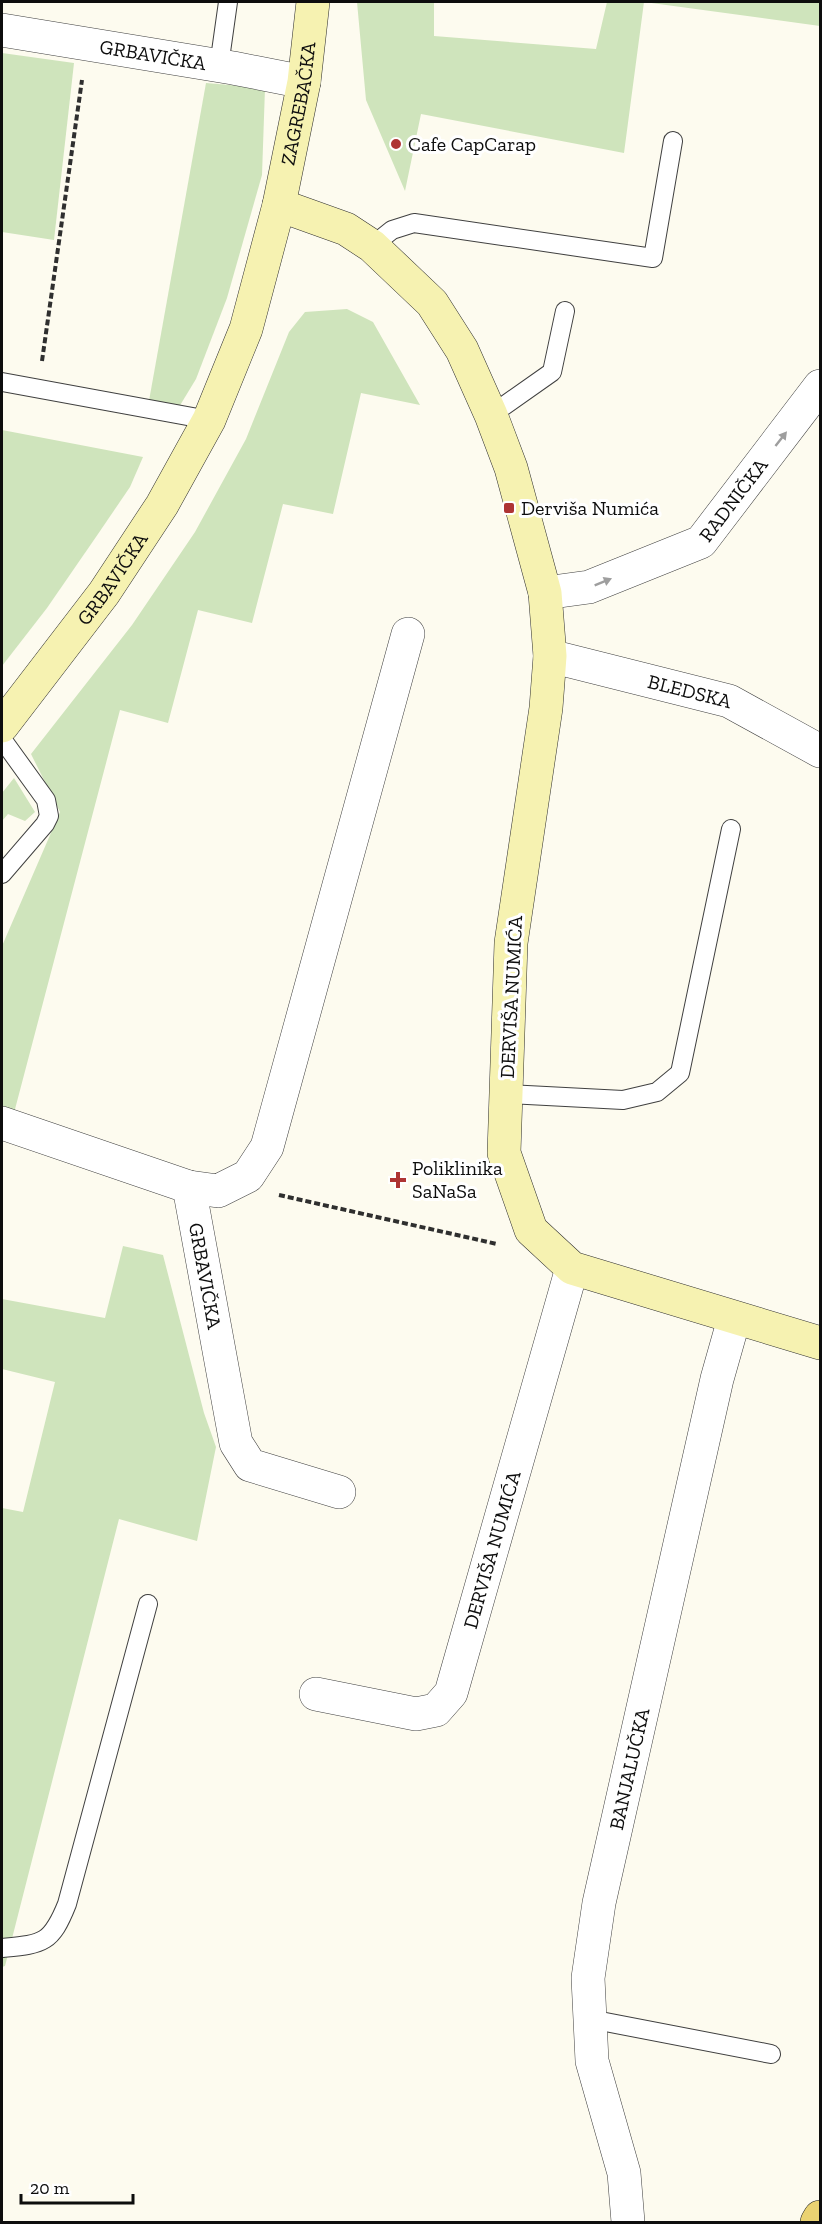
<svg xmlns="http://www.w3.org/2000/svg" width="822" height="2224" viewBox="0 0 822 2224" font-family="'Zilla Slab',serif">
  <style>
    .green { fill: #cfe4bc }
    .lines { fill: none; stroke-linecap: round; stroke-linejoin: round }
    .lane-casing { stroke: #404040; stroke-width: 20 }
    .street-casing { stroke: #404040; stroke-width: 34 }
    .secondary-casing { stroke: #2f2f2f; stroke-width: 34 }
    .primary-casing { stroke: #1e1e1e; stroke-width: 34 }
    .path { stroke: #2f2f2f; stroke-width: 4; stroke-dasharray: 6 3; stroke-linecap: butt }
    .lane { stroke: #fff; stroke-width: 18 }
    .street { stroke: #fff; stroke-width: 33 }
    .secondary { stroke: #f6f2b1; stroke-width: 33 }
    .primary { stroke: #ead272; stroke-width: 33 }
    .oneway { fill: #9e9e9e }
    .poi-dot { fill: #ae3434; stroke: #fff; stroke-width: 2 }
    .labels { text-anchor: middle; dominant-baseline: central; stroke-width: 6; stroke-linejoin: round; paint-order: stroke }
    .street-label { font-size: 20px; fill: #0d0d0d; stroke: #fff }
    .poi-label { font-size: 20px; fill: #0d0d0d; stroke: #fff; text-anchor: start }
  </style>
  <rect width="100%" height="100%" fill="#fdfbef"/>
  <g class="green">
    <polygon points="357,2 434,2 434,36 596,49 607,2 820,2 820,26 644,2 624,153 421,114 405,191 366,100"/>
    <polygon points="2,53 74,63 54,240 2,232"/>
    <polygon points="206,83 265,88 262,175 227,298 196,379 179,407 147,412"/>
    <polygon points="347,309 373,322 420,405 361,393 333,514 283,504 252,623 198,610 168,723 120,710 14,1113 2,1110 2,946 60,812 31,754 132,625 195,532 246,439 289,332 305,312"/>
    <polygon points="2,430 143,457 130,487 98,534 47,608 2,666"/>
    <polygon points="14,778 35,812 25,821 8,814 2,821 2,793"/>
    <polygon points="123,1246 163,1255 204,1413 216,1447 197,1541 119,1519 5,1966 2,1967 2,1508 23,1512 55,1382 2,1369 2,1299 105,1318"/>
  </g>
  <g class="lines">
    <g class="lane-casing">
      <g id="lane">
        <polyline points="219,66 228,2"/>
        <polyline points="372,246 392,230 414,223 653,258 673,141"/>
        <polyline points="2,382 209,420"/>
        <polyline points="491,415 552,372 565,311"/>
        <polyline points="2,739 46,800 49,816 45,824 2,874"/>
        <polyline points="506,1094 623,1100 657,1092 680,1073 731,829"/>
        <path d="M 2,1948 C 43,1944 51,1944 67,1904 L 148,1604"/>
        <polyline points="590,2019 771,2054"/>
      </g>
    </g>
    <g class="street-casing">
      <g id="street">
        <path id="s1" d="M 2,30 L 233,68 L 304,82"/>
        <path id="s2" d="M 545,593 L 589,587 L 701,542 L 820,386"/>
        <path id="s3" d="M 550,656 L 729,701 L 820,751"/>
        <path id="s4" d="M 2,1123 L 189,1187 L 236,1443 L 250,1465 L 339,1492"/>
        <polyline points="189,1187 218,1191 248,1176 267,1147 408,634"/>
        <path id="s5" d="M 316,1694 L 416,1714 L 436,1710 L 451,1693 L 572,1268"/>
        <path id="s6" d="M 628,2222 L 624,2173 L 592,2061 L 588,1978 L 599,1903 L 717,1379 L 734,1319"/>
      </g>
    </g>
    <g class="secondary-casing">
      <g id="secondary">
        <polyline points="279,205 346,229 372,246 432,303 462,350 491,415 511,468 545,593 550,656 546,708 511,943 504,1153 531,1230 572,1268 820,1343"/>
        <path id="s7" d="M 2,726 L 104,593 L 162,505 L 209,420 L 246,329 L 279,205 L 304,82 L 313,2"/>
      </g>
    </g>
    <g class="primary-casing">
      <polyline id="primary" points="817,2222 820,2217"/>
    </g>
    <g class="path">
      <polyline points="42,361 82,80"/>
      <polyline points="279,1195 497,1244"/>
    </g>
    <use href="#lane" class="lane"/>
    <use href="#street" class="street"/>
    <use href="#secondary" class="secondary"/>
    <use href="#primary" class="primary"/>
  </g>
  <defs><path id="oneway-solid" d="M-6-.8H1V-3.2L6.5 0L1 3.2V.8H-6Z" transform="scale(1.5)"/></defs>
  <g class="oneway">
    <use href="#oneway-solid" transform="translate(781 439) rotate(-52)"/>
    <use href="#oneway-solid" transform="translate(603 582) rotate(-22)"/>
  </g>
  <g class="poi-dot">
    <circle cx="396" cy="144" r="6"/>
    <rect x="503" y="502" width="12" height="12" rx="3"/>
    <path d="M395 1171h6v6h6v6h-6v6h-6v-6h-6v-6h6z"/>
  </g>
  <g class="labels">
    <g class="street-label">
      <text stroke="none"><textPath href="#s1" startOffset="153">GRBAVIČKA</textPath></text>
      <text stroke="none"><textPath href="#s7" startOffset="700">ZAGREBAČKA</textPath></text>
      <text stroke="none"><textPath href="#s2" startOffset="218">RADNIČKA</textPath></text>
      <text stroke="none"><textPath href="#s7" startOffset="184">GRBAVIČKA</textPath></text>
      <text stroke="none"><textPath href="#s3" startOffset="144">BLEDSKA</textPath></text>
      <text transform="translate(511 997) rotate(-87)">DERVIŠA NUMIĆA</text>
      <text stroke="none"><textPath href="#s4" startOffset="288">GRBAVIČKA</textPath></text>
      <text stroke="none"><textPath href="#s5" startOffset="294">DERVIŠA NUMIĆA</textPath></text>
      <text stroke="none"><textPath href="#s6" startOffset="462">BANJALUČKA</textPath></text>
    </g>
    <g class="poi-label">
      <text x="408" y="144">Cafe CapCarap</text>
      <text x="521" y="508">Derviša Numića</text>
      <text x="412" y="1168">Poliklinika<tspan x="412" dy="23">SaNaSa</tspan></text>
    </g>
  </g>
  <rect width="822" height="2224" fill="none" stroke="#0d0d0d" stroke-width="6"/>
  <path d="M21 2194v9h112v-9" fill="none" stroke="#0d0d0d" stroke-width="3"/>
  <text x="30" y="2194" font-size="18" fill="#0d0d0d" stroke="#ffffff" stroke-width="4.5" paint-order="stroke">20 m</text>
</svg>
